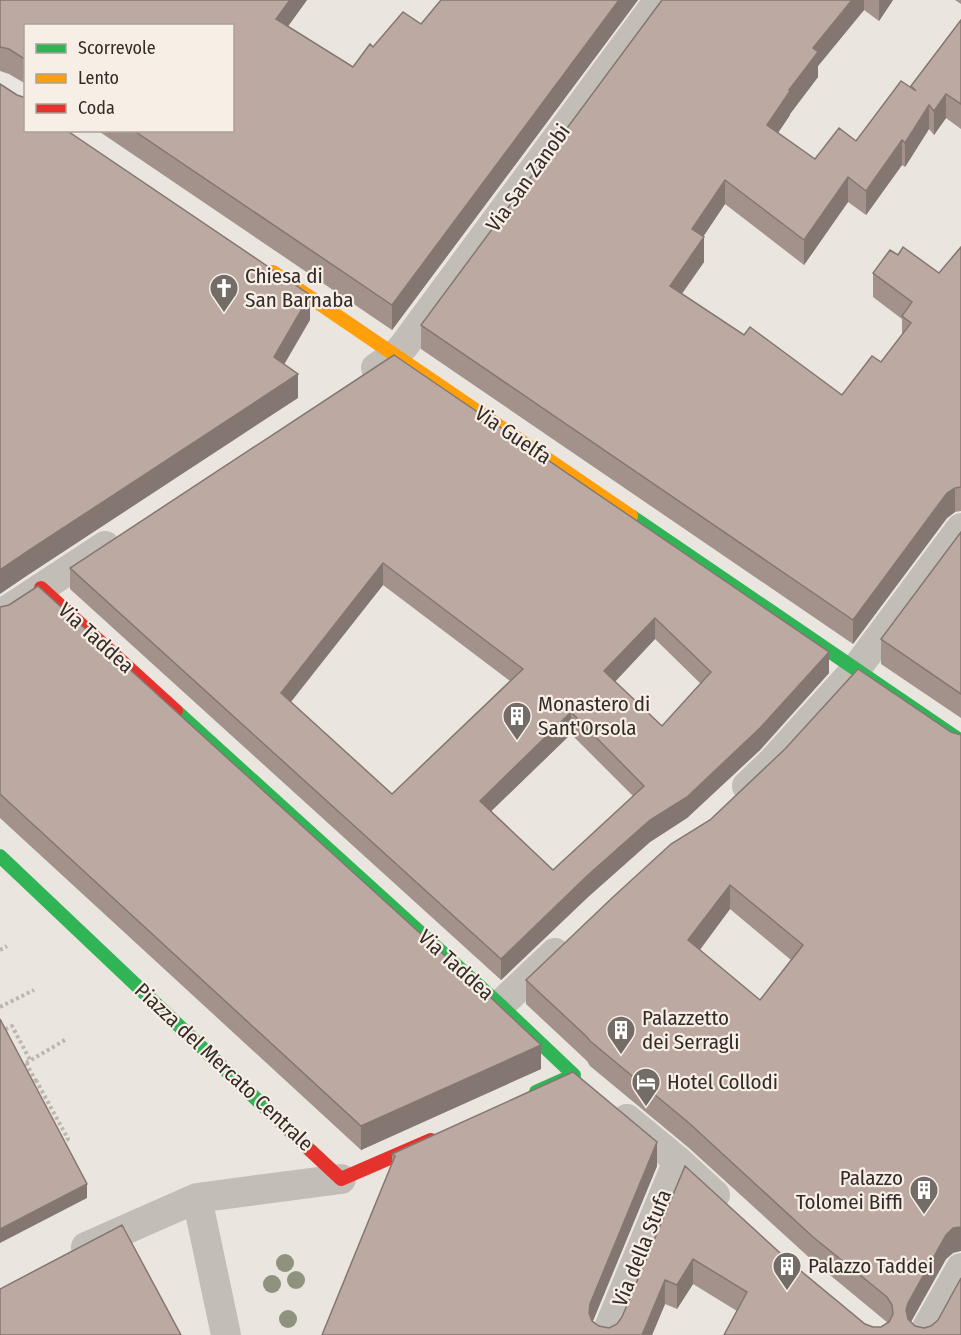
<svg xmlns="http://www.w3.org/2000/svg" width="961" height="1335" font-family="'Fira Sans Condensed',sans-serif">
	<rect width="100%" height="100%" fill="#eae5df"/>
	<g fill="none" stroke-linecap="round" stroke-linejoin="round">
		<path stroke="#bcb6b1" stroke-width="4" stroke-dasharray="3 3" stroke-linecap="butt" d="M0,950L7,946
			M0,1007L34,990
			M0,1032L12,1026L30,1060
			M26,1063L36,1081
			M21,1066L65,1040
			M36,1080L68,1139L61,1143"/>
		<path stroke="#c3bdb8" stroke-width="30" d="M376,368L395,355L403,347L659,0
			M0,615L105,546
			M747,786L772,762L856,669L961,528
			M500,1005L555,953
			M627,1119L678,1161L715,1195
			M197,1198L226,1335
			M86,1247L197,1198L341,1179
			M606,1335L678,1161
			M923,1335L961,1268"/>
		<path stroke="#30b455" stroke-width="14" d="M631,516L961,741
			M176,711L500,1005L574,1075L536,1092
			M0,856L311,1151"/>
		<path stroke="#ff9f0a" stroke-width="14" d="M273,272L631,516"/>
		<path stroke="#e5322d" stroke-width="14" d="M41,588L176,711
			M311,1151L341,1179L431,1140"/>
	</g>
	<g fill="#8e927e">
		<circle cx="285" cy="1263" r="9"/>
		<circle cx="296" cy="1280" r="9"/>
		<circle cx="272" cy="1284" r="9"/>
		<circle cx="288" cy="1319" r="9"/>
	</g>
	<path fill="#a2928b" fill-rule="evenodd" d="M0,0H307L288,26L353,67L373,47L421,24L441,0H638L392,330L97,130H232L26,26V84L9,74L0,71Z
		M662,0H893L879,21L864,10L818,66V77L790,114V115L778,133L815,159L856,141L911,88V86L961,20V129L946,118L934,135L929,129L905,167L902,165L866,215L848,202L804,265L725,204L703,237L704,262L682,294L744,335L842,395L881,362L902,335V319L873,297V273L898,255L939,273L961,247V511L955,512L947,518L853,644L421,349V325Z
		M955,0H961V4Z
		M394,355L829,673L760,750L687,818L650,842L588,897L501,980L70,589V568ZM383,585L510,681L392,794L291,702ZM655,639L701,684L662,726L615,682ZM571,734L633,796L553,870L491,811Z
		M961,532V718L881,664V639Z
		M0,607L541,1069L361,1150L0,818Z
		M951,732L953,1253L946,1259L911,1322L915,1326L961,1335H724L737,1311L693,1284L677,1309L665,1304L652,1335H322L392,1164V1154L657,1166L593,1321L599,1326L609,1328L617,1324L622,1317L685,1166L790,1262L865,1324L873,1327H881L888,1323L813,1261L689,1148L590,1066L587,1061L526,1004V980ZM730,909L791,960L760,1000L700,950Z"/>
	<path fill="#847771" d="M290,0H307L276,43V19Z
		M619,0H638L392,330V305Z
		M852,0H864V10L818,66V77L790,114V115L767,149V125L813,48Z
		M879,0H893L879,21Z
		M946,94V118L934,135V111Z
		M929,105V129L905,167V143Z
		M902,140V165L866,215V191Z
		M848,177V202L804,265V240Z
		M725,180V204L692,253V229Z
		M704,237V262L670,310V286Z
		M310,295V320L274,382V357Z
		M298,374V398L28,575L0,594V570L28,551Z
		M955,488V512L947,518L853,644V620L947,493Z
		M383,563V585L281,714V693Z
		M655,618V639L604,693V671Z
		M829,652V673L760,750L687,818L650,842L588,897L501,980V959L588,875Z
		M571,712V734L480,822V801Z
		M730,885V909L688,965V940Z
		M541,1045V1069L361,1150V1126Z
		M657,1142V1166L590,1328L589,1313L590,1304Z
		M87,1184V1198L0,1243V1229Z
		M961,1227V1251L953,1253L946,1259L908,1327L906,1310L908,1303L946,1235L953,1228Z
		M693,1259V1284L677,1309V1285Z
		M665,1280V1304L652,1335H642Z"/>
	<path fill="#bcaaa2" stroke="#847771" stroke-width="1.5" fill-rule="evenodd" d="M0,0H290L276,19L353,67L370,44L373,47L403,12L421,24L441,0H619L392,305L133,130H232V26H26V60L9,49L0,47Z
		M662,0H852L813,48L818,52L789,90L790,91L767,125L815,159L839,128L856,141L901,81L916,91L911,86L961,20V104L946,94L934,111L929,105L905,143L902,140L866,191L848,177L804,240L725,180L692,229L704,237L670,286L744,335L750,327L842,395L872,356L881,362L911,323L902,316L912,302L873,273L890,250L898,255L903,247L939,273L961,247V487L955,488L947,493L853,620L421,325Z
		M0,84L17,95L26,98V130H66L310,295L274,357L298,374L28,551L0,570Z
		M394,355L829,652L760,728L687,797L650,820L588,875L501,959L70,568ZM383,563L523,669L392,794L281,693ZM655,618L711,672L662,726L604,671ZM571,712L644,786L553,870L480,801Z
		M961,532V694L881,639Z
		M38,586L487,994L541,1045L361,1126L0,794V607L9,605Z
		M858,669L951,732L961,735V1227L953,1228L946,1235L908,1303L906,1310L908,1319L915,1326L924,1328L931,1326L938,1320L961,1278V1335H724L747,1292L693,1259L677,1285L665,1280L642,1335H322L395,1156L392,1154L573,1072L657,1142L590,1304L589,1313L592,1321L599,1326L609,1328L617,1324L622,1317L685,1166L790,1262L865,1324L873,1327H881L889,1322L893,1314L892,1305L887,1297L813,1237L689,1123L590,1041L587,1037L526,980L612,898L671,844L710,820L785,749ZM730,885L803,945L760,1000L688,940Z
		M0,1019L87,1184L0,1229Z
		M122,1225L181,1335H0V1289Z"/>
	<defs>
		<g id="church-pin" transform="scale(1.5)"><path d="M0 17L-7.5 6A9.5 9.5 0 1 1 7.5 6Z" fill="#736c67" stroke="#f7efe6"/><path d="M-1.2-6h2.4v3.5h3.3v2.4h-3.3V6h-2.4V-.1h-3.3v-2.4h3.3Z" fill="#fff"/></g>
		<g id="building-pin" transform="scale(1.5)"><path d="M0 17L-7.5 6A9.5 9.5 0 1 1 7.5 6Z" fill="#736c67" stroke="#f7efe6"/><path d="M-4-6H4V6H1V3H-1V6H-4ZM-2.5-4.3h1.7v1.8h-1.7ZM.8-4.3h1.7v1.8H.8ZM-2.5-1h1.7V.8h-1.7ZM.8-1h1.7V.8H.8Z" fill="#fff"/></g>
		<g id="hotel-pin" transform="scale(1.5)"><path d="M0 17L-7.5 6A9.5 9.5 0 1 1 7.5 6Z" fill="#736c67" stroke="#f7efe6"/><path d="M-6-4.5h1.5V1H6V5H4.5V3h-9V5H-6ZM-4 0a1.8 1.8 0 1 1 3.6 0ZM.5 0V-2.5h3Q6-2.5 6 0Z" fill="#fff"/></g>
	</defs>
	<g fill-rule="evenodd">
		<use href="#church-pin" x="224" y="288"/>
		<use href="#building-pin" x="517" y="716"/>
		<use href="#building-pin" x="621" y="1030"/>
		<use href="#hotel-pin" x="646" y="1082"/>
		<use href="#building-pin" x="924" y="1190"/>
		<use href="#building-pin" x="787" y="1266"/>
	</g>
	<g text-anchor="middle" stroke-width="4.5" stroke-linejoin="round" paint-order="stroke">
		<g font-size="21" fill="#332b27" stroke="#f7efe6">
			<text transform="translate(528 178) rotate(-54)" y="7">Via San Zanobi</text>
			<text transform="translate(513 435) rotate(34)" y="7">Via Guelfa</text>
			<text transform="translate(96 638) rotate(42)" y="7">Via Taddea</text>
			<text transform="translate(456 965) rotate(42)" y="7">Via Taddea</text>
			<text transform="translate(224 1067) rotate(43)" y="7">Piazza del Mercato Centrale</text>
			<text transform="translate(642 1248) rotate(-68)" y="7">Via della Stufa</text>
		</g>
		<g font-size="21" fill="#332b27" stroke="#f7efe6" text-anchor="start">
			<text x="245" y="283">Chiesa di<tspan x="245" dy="24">San Barnaba</tspan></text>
			<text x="538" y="711">Monastero di<tspan x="538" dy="24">Sant'Orsola</tspan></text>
			<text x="642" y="1025">Palazzetto<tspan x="642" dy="24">dei Serragli</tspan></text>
			<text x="667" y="1089">Hotel Collodi</text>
			<text x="903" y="1185" text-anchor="end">Palazzo<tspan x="903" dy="24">Tolomei Biffi</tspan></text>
			<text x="808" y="1273">Palazzo Taddei</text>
		</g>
	</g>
	<rect x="24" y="24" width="210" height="108" fill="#f7efe6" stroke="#a9a19a" stroke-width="1.5"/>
	<rect x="36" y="44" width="30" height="9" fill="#30b455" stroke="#a9a19a" stroke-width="1.5"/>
	<text x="78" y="54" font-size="18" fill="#332b27">Scorrevole</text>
	<rect x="36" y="74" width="30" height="9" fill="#ff9f0a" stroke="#a9a19a" stroke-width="1.5"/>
	<text x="78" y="84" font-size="18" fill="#332b27">Lento</text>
	<rect x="36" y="104" width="30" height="9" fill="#e5322d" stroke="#a9a19a" stroke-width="1.5"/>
	<text x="78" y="114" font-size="18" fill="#332b27">Coda</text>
</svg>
